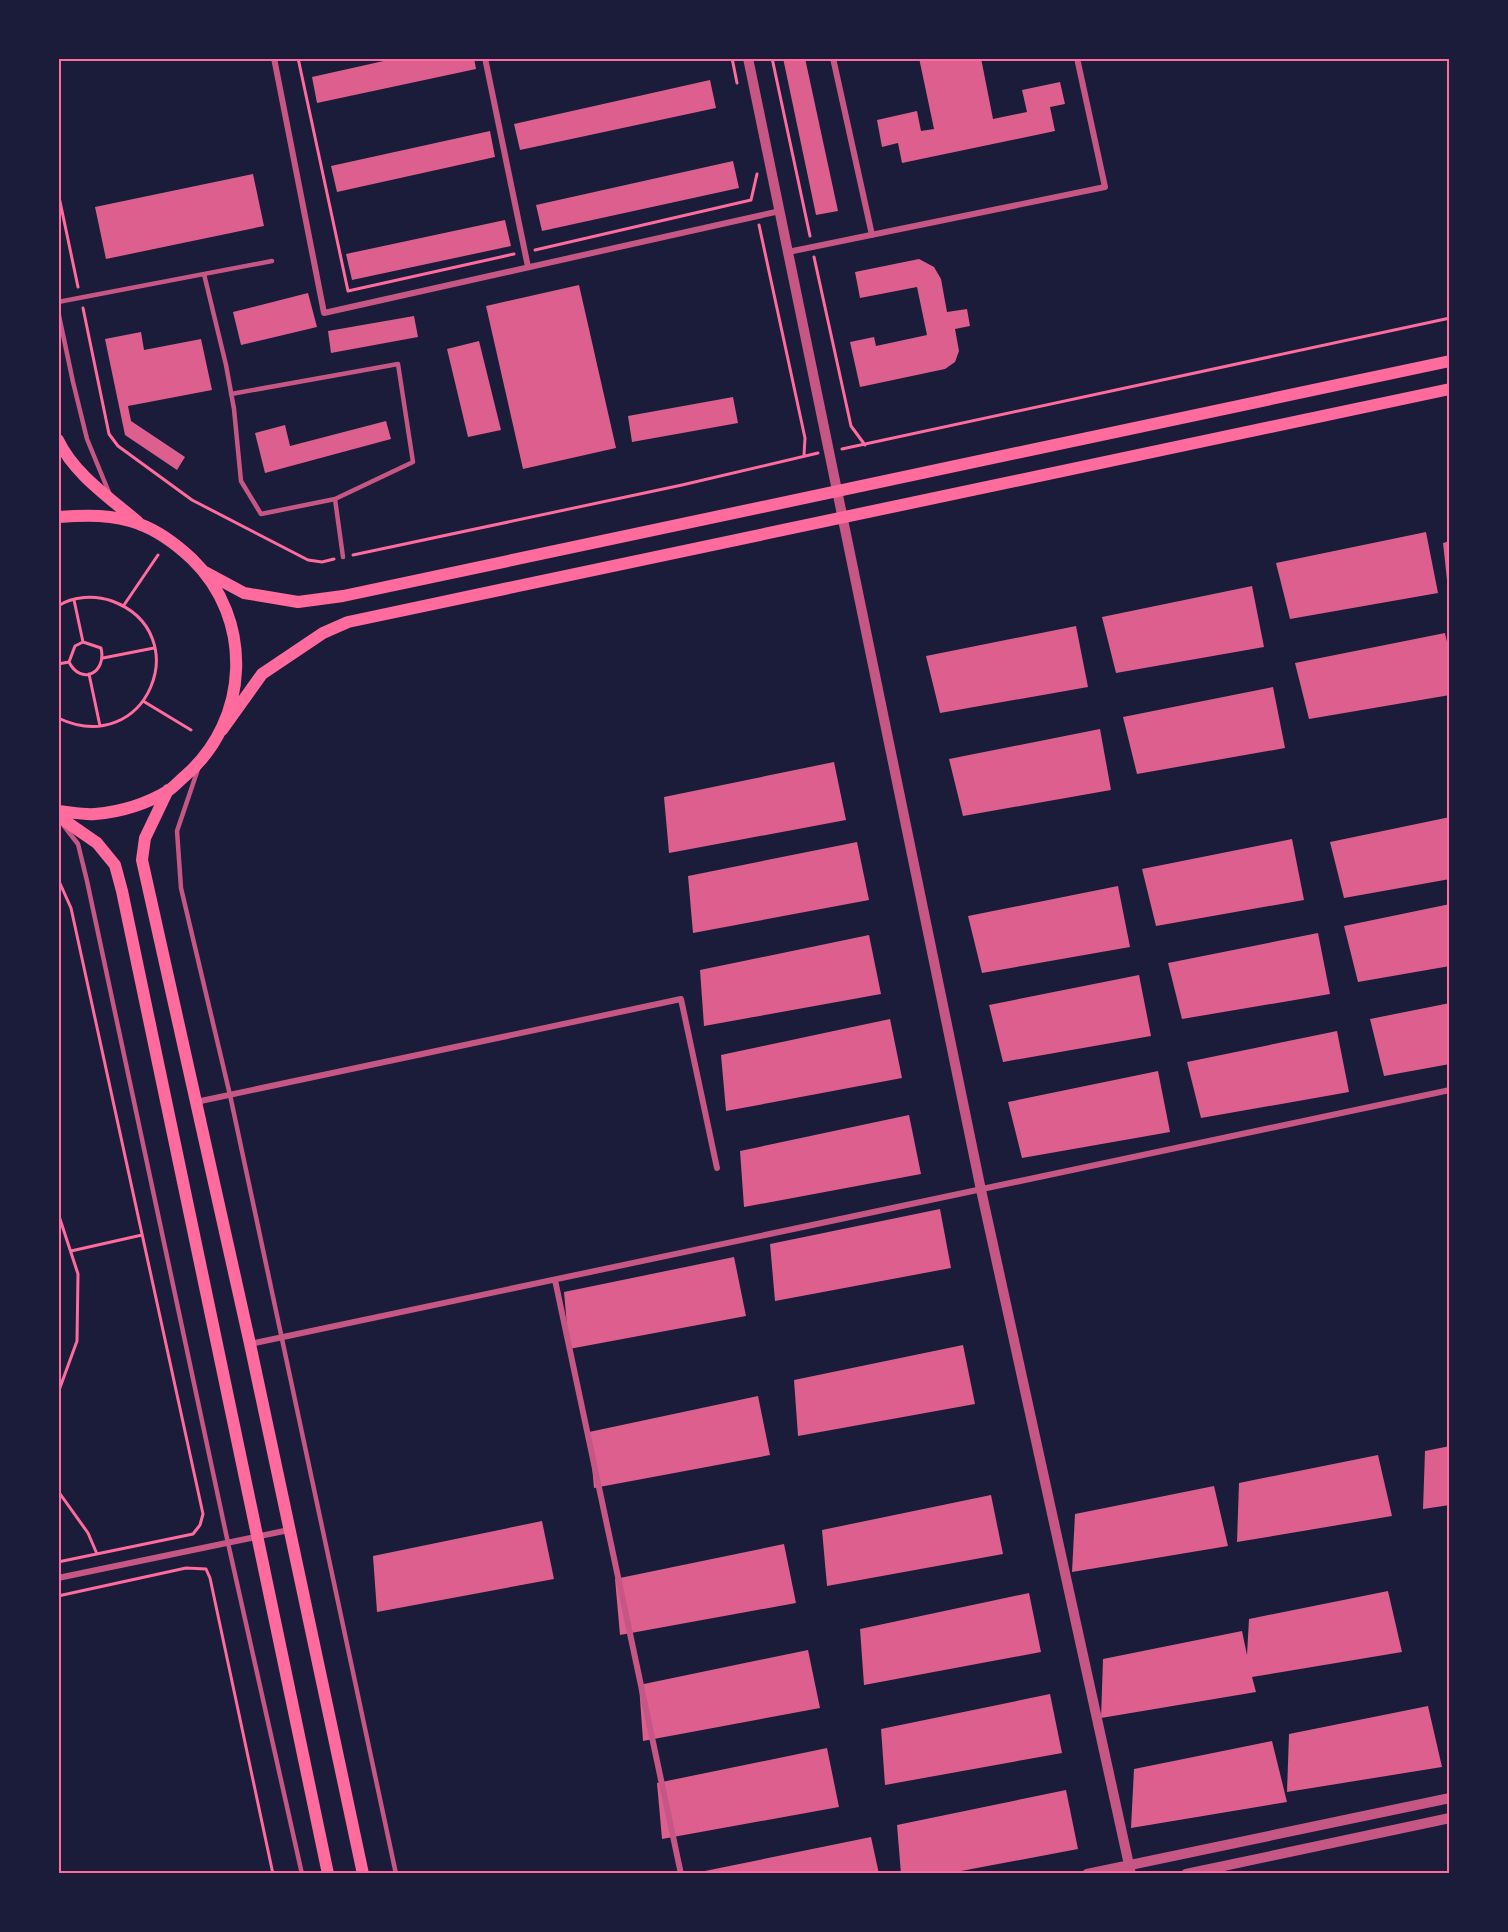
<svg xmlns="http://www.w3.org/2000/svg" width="1508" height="1932" font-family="Rubik,sans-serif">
	<rect width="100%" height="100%" fill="#1b1b3a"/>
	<path fill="#dd5f8e" d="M397,58H474L476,69L317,103L312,77Z
		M783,58H805L838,211L816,215Z
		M919,58H981L993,119L1027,112L1022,90L1060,82L1065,104L1050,107L1055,131L902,163L898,143L882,147L877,120L917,111L921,131L934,129Z
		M710,80L716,108L520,150L514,124Z
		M490,131L495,157L337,192L331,166Z
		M733,161L739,188L542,231L536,205Z
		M253,174L264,226L106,259L95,207Z
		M505,220L511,246L352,280L346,254Z
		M919,259L934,267L941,279L947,312L967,309L970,326L955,329L959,351L955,362L945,369L860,387L850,342L874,337L876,346L927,335L917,287L860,298L855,272Z
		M579,285L616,448L523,469L486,306Z
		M308,293L317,327L241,345L233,312Z
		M414,316L418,337L331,353L328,331Z
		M141,332L144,350L201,339L212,390L128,406L131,421L185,457L177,470L125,435L105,339Z
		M479,341L501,430L468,437L447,349Z
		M733,397L738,423L632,442L628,416Z
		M386,421L391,439L265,473L255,433L285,425L290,446Z
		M1426,532L1438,593L1290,619L1276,563Z
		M1450,541V580H1447L1443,543Z
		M1252,586L1264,647L1116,673L1102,617Z
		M1076,626L1088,687L940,713L926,656Z
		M1445,633L1450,655V695L1309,719L1295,663Z
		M1273,687L1285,748L1137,774L1123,717Z
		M1100,729L1111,790L963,816L949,759Z
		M834,762L846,820L669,853L664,797Z
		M1450,817V879L1344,898L1330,842Z
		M1292,839L1304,900L1156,926L1142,869Z
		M857,842L869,900L693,933L688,876Z
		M1118,886L1130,947L982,973L968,916Z
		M1450,904V966L1358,982L1344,926Z
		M1318,933L1330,994L1182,1019L1168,963Z
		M869,935L881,994L704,1026L700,970Z
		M1139,975L1151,1036L1003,1062L989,1005Z
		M1450,1003V1064L1384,1076L1370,1019Z
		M890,1019L902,1078L726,1111L721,1055Z
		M1337,1031L1349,1092L1201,1118L1187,1062Z
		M1158,1071L1170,1132L1022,1158L1008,1102Z
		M909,1115L921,1174L744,1207L740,1151Z
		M940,1209L951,1268L775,1301L770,1244Z
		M734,1257L746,1316L569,1349L564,1292Z
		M963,1345L975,1404L798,1436L794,1380Z
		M758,1396L770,1455L594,1488L589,1432Z
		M1450,1446V1505L1423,1509L1425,1451Z
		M1378,1455L1392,1516L1237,1542L1239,1483Z
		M1214,1486L1228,1546L1072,1572L1075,1514Z
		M991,1495L1003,1554L827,1586L822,1530Z
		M542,1521L554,1579L377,1612L373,1556Z
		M784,1544L796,1603L620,1635L615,1579Z
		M1388,1591L1402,1652L1252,1677L1256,1692L1101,1718L1103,1659L1242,1631L1247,1655L1249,1619Z
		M1029,1593L1041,1652L864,1685L860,1629Z
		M808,1650L820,1708L643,1741L639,1685Z
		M1050,1694L1062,1753L885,1785L881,1729Z
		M1428,1706L1442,1767L1287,1792L1289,1734Z
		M1272,1741L1287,1802L1131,1828L1134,1769Z
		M827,1748L839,1807L662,1839L657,1783Z
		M1066,1790L1078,1849L945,1874H901L897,1825Z
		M871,1837L879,1874H700V1872Z"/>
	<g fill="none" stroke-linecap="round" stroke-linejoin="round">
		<path stroke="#ff6b9d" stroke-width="3" d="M298,58L348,291L514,254
			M732,58L737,83
			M772,58L810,236
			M58,192L78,287
			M759,225L805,438L804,455
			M535,250L751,200L757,174
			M814,257L851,426L865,445
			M83,308L109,434L118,446L192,500L308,560L322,562L334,559
			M842,449L1450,318
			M353,555L682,485L818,453
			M74,600L83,642L75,646L69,662C81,686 107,673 101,648L83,642
			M124,605L158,555
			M58,606C73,596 95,595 112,601C198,633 147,760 58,718
			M103,658L154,648
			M58,664L69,662
			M89,674L100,726
			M143,701L191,730
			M58,879L71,908L203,1514L200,1525L193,1534L58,1562
			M58,1213L78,1274L77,1341L58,1393
			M71,1251L142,1235
			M58,1491L88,1533L97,1554
			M58,1596L186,1568L206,1569L210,1578L273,1874"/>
		<path stroke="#c65784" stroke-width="4.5" d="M204,274L226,365L234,409L241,481L261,514L335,499L343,557
			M58,302L272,261
			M58,311L73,382L87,439L110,495
			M231,394L398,364L413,462L335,499
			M198,769L177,831L181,888L230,1095L396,1874
			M64,826L78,844L87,881L228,1543L302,1874"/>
		<path stroke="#c65784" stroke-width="6" d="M274,58L324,313L780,211
			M485,58L528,267
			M833,58L872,235
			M788,252L1105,187L1077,58
			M196,1102L681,999L717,1168
			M555,1280L681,1874
			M250,1344L1450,1090
			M58,1578L289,1530"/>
		<path stroke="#c65784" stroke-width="10" d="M748,58L981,1190L1131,1874
			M1087,1874L1450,1798
			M1186,1874L1450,1818"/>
		<path stroke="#ff6b9d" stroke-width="12" d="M58,440C74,474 110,498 138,522
			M58,517C86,515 113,514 139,524C159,531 177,545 192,559C254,619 250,720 185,776C179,781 174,787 168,791C146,804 120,812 95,814C83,815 70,812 58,811
			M205,572L244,593L298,602L343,596L1450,361
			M222,730L262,674L323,633L348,622L1450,389
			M168,790L145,838L142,860L250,1344L363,1874
			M58,816L97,843L115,865L122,891L328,1874"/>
	</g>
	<rect width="1508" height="1932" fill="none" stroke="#1b1b3a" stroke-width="120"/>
	<rect x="60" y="60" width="1388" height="1812" fill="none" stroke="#ff6b9d" stroke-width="2"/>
</svg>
